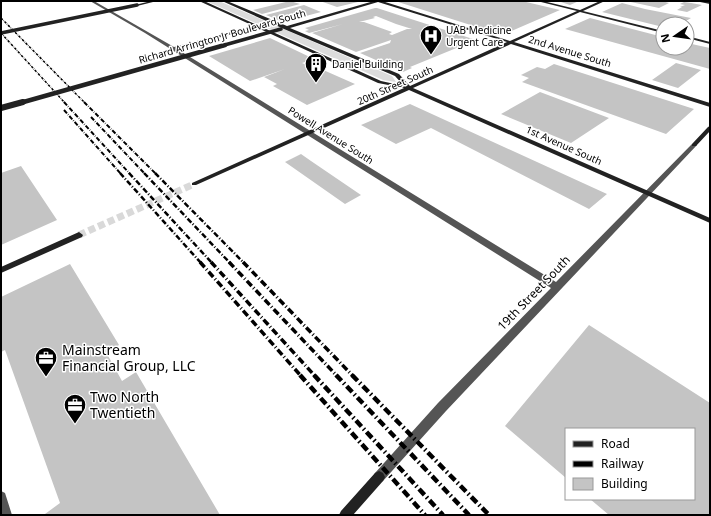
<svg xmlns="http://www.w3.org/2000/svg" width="711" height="516" font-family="'Noto Sans',sans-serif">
	<rect width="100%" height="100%" fill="#fff"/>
	<path fill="#dcdcdc" d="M206,1H219L392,76L396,82L383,80Z"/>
	<path fill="#c4c4c4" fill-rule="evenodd" d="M290,1L300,4L262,14L253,10Z
		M320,1H358V2L337,7Z
		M395,1H522L560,10L502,35Z
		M558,1H579L570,5Z
		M626,1H662L669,3L659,8Z
		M684,2L691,3L702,5L687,12L677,10L682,7H680L685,5L680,4Z
		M622,3L645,9L691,18L681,24H663V27L602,12Z
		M304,5L321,12L283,22L266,15Z
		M375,8H377L476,40L410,67L412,68L403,72L360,53L390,43L391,40L356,52L312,33L343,24L309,33L305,31L309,30L305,28ZM376,16L396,24L412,29H407L392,35L389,34L392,32L364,22H359L375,18L373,17Z
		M590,18L663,37V48H687V43L710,48V69L565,29Z
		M270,38L314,59L302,63L318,70L321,69L355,84L307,105L273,86L277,84L264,77L285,69L250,81L209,56Z
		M676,63L701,70L678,88L652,80Z
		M554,64L694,109L666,134L522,82L529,78L521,75L537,67L545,69Z
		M540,92L609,118L571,143L501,114Z
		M410,104L607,194L589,209L431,128L396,144L361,125Z
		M301,154L311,161L361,195L345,204L285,162Z
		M21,166L57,220L1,245V173Z
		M70,264L119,345L106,352L122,381L136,372L220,515H46L45,514L60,503L5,350L1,352V297Z
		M589,325L710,403V515H609L590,499H694V429H566V478L505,426Z"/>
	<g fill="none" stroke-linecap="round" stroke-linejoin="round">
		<path stroke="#d9d9d9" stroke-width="7" stroke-dasharray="7 3.5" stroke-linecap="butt" d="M79,235L194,184"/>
		<path fill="#555" fill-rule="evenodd" d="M90,1H94L174,47L258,25V27L177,49L556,282L692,144H696L697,145L446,411L383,481L379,483L375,481L373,477L375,473L438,403L551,288L145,33Z
			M1,491L5,493L12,515H1Z"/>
		<path fill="#222" fill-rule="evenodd" d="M151,1H157L137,6L135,5Z
			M199,1H204L381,81L404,86L395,76L284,29L222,1H227L287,26L374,1H382L510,41L577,11L537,1H543L580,10L600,1H605L583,11L663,31V33L580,12L514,42L710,103V107L511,44L413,88L710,218V223L409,90L196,185H192V183L404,88L378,83ZM378,2L507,42L410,86L399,74L290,28Z
			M699,1L710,2V4L700,2Z
			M687,36L710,42V44L687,38Z
			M710,126V131L696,146H692V144L708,127Z
			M79,232L83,235L82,237L1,273V267Z
			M379,471L383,473L385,477L383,481L353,515H339L341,511L375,473Z"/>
		<path stroke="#000" stroke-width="1.5" stroke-dasharray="2.5 1 0.5 1" stroke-linecap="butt" d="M1,18L85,103
			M1,33L65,103"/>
		<path stroke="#000" stroke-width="2" stroke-dasharray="4.5 1.5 0.5 1.5" stroke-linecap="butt" d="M64,102L130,174
			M84,102L156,174
			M64,110L121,174
			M91,117L145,174"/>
		<path stroke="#000" stroke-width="2.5" stroke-dasharray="5.5 2 1 2" stroke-linecap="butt" d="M120,173L201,263
			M129,173L212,263
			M144,173L230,263
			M155,173L244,263"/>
		<path stroke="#000" stroke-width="3.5" stroke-dasharray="7 2.5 1 2.5" stroke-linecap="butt" d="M200,262L301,376
			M211,262L315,376
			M229,262L337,376
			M243,262L353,376"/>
		<path stroke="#000" stroke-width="4.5" stroke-dasharray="8 3 1.5 3" stroke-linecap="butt" d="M300,375L425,515
			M314,375L443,515
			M336,375L469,515
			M352,375L489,515"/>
		<path stroke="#222" stroke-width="3.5" d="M1,33L137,5
			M221,46L281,29"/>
		<path stroke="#222" stroke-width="4.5" d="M20,103L225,45"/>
		<path stroke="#222" stroke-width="6" d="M1,108L23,102"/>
	</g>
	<defs>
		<g id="hospital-pin" transform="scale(1.15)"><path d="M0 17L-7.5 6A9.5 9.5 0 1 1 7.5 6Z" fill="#000" stroke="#fff"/><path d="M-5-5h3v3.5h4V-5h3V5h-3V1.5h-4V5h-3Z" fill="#fff"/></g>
		<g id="building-pin" transform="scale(1.15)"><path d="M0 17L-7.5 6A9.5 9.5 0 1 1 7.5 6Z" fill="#000" stroke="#fff"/><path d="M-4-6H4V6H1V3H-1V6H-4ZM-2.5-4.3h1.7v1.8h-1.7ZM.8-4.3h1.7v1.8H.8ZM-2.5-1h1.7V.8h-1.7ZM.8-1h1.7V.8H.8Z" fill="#fff"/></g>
		<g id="office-pin" transform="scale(1.15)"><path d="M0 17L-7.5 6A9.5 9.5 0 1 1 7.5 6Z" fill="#000" stroke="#fff"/><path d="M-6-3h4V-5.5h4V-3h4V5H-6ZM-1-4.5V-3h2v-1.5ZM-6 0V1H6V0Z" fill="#fff"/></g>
	</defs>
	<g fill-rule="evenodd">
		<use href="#hospital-pin" x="431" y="36"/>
		<use href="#building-pin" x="316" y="64"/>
		<use href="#office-pin" x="46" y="358"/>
		<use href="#office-pin" x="75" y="405"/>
	</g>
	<g text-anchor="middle" stroke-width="3" stroke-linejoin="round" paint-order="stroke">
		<g font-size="10" fill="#000" stroke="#fff" text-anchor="start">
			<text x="446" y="34">UAB Medicine<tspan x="446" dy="12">Urgent Care</tspan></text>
			<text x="332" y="68">Daniel Building</text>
		</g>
		<g font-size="10" fill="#000" stroke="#fff">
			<text transform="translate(222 36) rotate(-16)" y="4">Richard Arrington Jr Boulevard South</text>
			<text transform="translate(570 51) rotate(17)" y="4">2nd Avenue South</text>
			<text transform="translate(395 85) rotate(-24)" y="4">20th Street South</text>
			<text transform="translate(331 135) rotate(32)" y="4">Powell Avenue South</text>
			<text transform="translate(564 145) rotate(24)" y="4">1st Avenue South</text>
		</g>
		<g font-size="12" fill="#000" stroke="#fff">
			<text transform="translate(534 293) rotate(-46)" y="4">19th Street South</text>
		</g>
		<g font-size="14" fill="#000" stroke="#fff" text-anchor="start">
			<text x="62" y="355">Mainstream<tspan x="62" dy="16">Financial Group, LLC</tspan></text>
			<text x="90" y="402">Two North<tspan x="90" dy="16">Twentieth</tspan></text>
		</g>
	</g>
	<rect width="711" height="516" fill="none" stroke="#000000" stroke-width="4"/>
	<rect x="565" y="428" width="130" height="72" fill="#ffffff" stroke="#999999"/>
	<rect x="573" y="441" width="20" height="6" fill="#222222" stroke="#999999"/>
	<text x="601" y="448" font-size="12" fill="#000000">Road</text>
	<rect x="573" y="461" width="20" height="6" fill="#000000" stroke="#999999"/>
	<text x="601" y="468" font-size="12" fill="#000000">Railway</text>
	<rect x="573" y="478" width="20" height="12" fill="#c4c4c4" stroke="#999999"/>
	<text x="601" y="488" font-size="12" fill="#000000">Building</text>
	<g transform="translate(675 36) rotate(257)"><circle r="19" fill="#ffffff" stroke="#999999"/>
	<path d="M0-3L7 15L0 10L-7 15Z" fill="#000000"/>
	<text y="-6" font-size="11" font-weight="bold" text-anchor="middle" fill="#000000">N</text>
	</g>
</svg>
